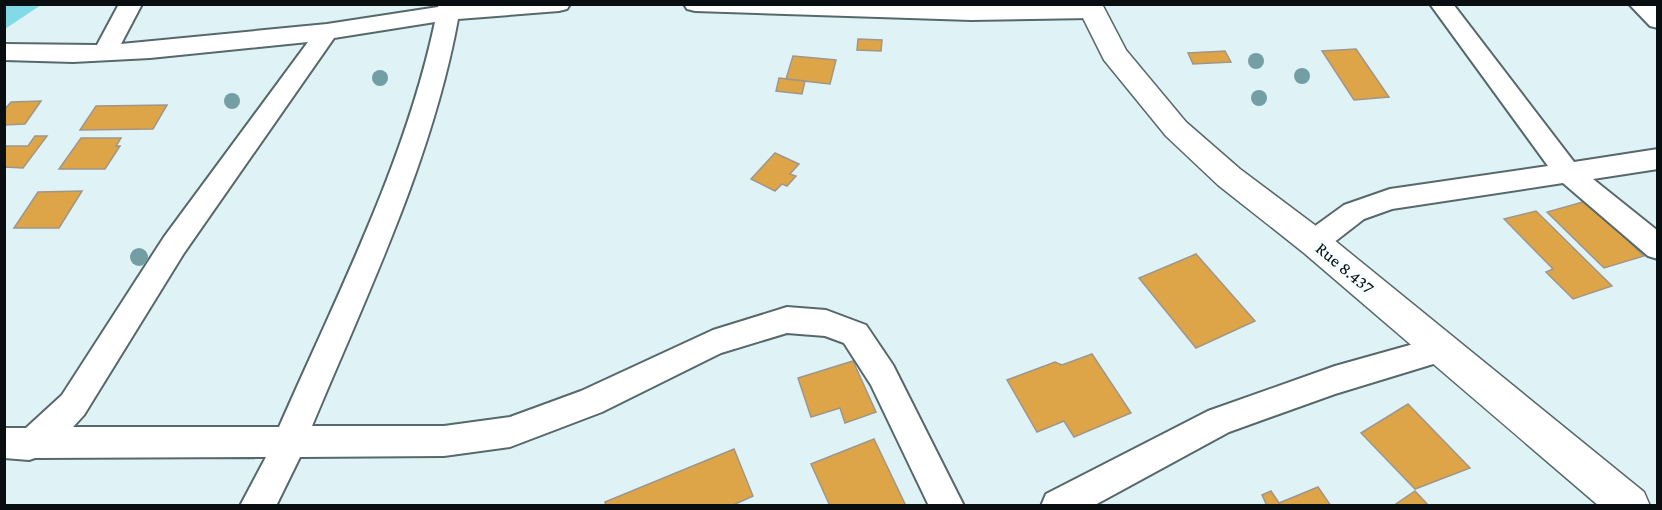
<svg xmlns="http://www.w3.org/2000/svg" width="1662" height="510" font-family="'Crimson Pro',serif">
	<rect width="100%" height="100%" fill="#dff3f6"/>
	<path fill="#83dae7" d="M5,4H41V5L5,29Z"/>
	<path fill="#dea548" stroke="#9f9689" stroke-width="1.5" d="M858,39L882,40L881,51L857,50Z
		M1356,49L1389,97L1354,100L1322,51Z
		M1225,51L1231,62L1193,64L1188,53Z
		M793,56L836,60L830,84L786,79Z
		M779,78L805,81L802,94L776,91Z
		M41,101L25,124L4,125V110L11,102Z
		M167,105L153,129L80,130L96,106Z
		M35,136H47L23,168L4,167V146H28Z
		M81,138H121L116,146H120L105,169H59Z
		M775,153L799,164L790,174L796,176L787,186L782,184L775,191L751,179Z
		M82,191L59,228H14L38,192Z
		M1586,201L1644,256L1604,268L1547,212Z
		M1536,211L1612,286L1573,299L1546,272L1553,269L1504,219Z
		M1196,254L1255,321L1196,348L1139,278Z
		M1092,354L1131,413L1074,437L1064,421L1037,432L1007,380L1055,362L1062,365Z
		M853,361L876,412L845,423L840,408L811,417L798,378Z
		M1408,404L1470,468L1415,489L1361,433Z
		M874,439L906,506H830L811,464Z
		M734,449L753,496L731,506H606L605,502Z
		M1318,487L1331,506H1267L1262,495L1271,491L1279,503Z
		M1415,491L1429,506H1393Z"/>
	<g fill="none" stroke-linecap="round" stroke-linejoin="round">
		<g stroke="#57686a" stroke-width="4">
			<path id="minor" d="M119,4H142L121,44L327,24L438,7L439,4H570L567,9L559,11L458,19C432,161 367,294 312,426H444L510,417L581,391L713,330L787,307L826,310L866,325L893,365L964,506H929L871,385L844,343L825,336L787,333L721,353L602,412L510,447L444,456L300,457L276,506H240L266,457L35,458L29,460L4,458V428H26L62,395L164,237L308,42L150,58L73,62L4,60V44L97,45ZM435,22C405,163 337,295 279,427H73L84,415L184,253L334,38Z
				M684,4H1094L1099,6L1102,11L1099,16L1091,18L971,20L695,11L687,9Z
				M1430,4H1453L1574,162L1658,149V169L1593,179L1658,231V259L1648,256L1563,183L1392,209L1364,219L1324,250L1314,253L1304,250L1300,242L1304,234L1344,205L1390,189L1548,166Z
				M1629,4H1654L1658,8V28L1650,26Z
				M1442,336L1453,340L1457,349L1453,358L1335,394L1229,432L1093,506H1041L1046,494L1208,411L1335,366Z"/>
		</g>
		<g stroke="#57686a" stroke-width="3">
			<path id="major" d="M1076,4H1102L1126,50L1186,122L1240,169L1328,235L1644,492L1650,506H1599L1304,253L1218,185L1166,136L1104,60Z"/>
		</g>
		<use href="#minor" fill="#fff" fill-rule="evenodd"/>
		<use href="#major" fill="#fff" fill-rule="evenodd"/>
	</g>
	<g fill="#739ea4">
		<circle cx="1256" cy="61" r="8"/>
		<circle cx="1302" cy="76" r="8"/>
		<circle cx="380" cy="78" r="8"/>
		<circle cx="1259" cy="98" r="8"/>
		<circle cx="232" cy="101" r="8"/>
		<circle cx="139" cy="257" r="9"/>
	</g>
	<g text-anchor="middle" stroke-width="6" stroke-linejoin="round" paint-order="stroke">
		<g font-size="18" fill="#090f10" stroke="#f6feff">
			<text transform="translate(1345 268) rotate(40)" y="6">Rue 8.437</text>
		</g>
	</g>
	<rect width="1662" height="510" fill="none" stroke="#090f10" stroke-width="12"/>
</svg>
